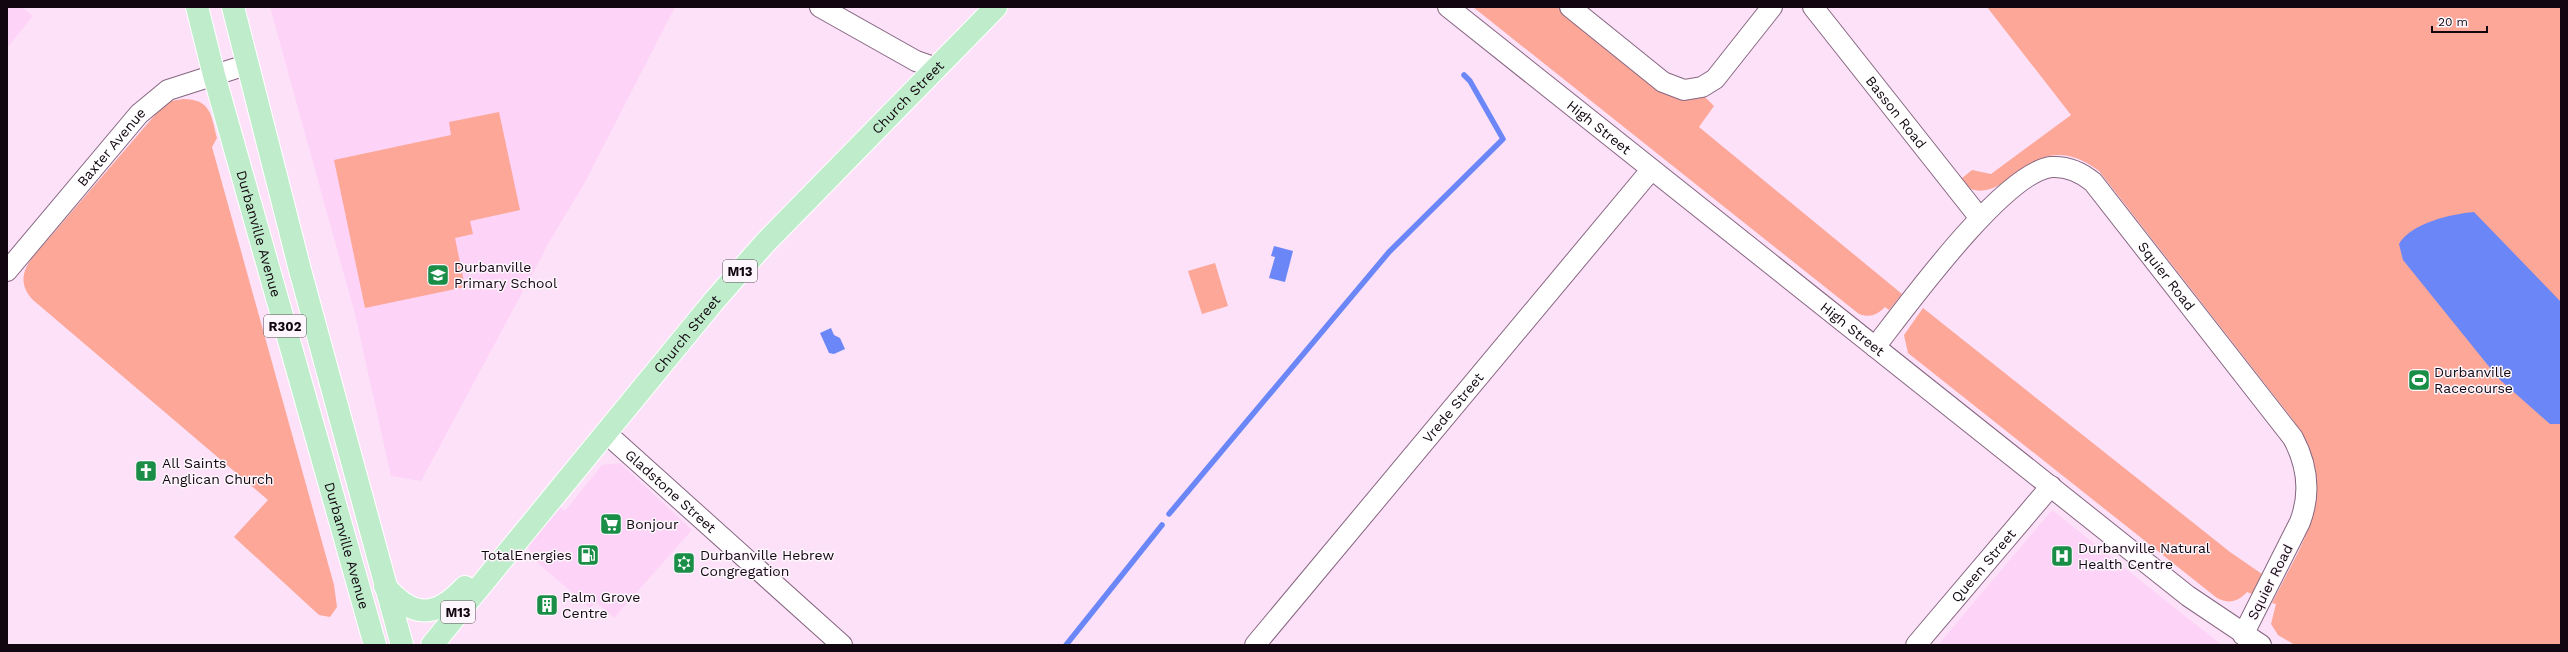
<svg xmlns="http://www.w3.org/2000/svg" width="2568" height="652" font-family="'Work Sans',sans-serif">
	<rect width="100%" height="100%" fill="#fde1f9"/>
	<path fill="#fdd3f7" d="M7,7H22L33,16L7,48Z
		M270,7H675L584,184L552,237L421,481L391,476L355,314Z
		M620,463L692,530L614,618L596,602L590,608L532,558L528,546L560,507L565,511L602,465Z
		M2052,510L2166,601L2222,645H1938Z"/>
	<path fill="#fca797" d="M1473,7H1557L1660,90L1704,96L1714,106L1699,127L1902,294L1889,310L1885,307C1877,315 1870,318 1859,314Z
		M1987,7H2561V645H2295L2278,635L2271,624L2276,604L2272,603C2305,536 2342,491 2293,420L2099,171C2033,122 2012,203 1971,189L1961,179L1972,170L1991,174L2071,115Z
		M183,99C211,99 211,115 217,138L212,147L334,585L337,607L330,617L319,615L234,537L268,500L33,300C20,286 21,273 32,258L161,108L171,101Z
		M499,112L520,210L470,221L473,234L455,238L465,287L365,308L334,160L451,135L449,122Z
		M1215,263L1228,306L1202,314L1188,271Z
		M1923,308L2230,552L2262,574L2252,594L2247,592C2238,602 2229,604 2217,598L1908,353L1904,335Z"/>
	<path fill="#6b87f7" d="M2474,212L2561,302V424H2550L2499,379L2403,260L2399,244C2411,223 2451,214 2474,212Z
		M1274,246L1293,251L1285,282L1269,278L1275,257L1271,256Z
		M831,328L834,335L840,338L845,349L834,354L829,353L820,333Z"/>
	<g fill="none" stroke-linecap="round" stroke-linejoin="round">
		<path stroke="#6b87f7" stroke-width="5.5" d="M1169,514L1389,252L1503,139L1470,81L1464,75
			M1066,645L1162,525"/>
		<g stroke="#866681" stroke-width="22">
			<g id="minor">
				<path d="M820,7L916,61L936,68"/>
				<path id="s1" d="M1448,7L2188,596L2261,645"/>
				<path d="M1570,7L1663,82L1684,90L1702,87L1715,79L1772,7"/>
				<path id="s2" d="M1813,7L1979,217"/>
				<path id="s3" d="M7,271L139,114L168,90L246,65"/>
				<path id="s4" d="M1875,347C1907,306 2003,173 2051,167C2067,166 2081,172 2093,182L2293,438C2308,466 2311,493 2300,522L2243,635"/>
				<path id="s5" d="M606,433L842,645"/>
				<path id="s6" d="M1255,645L1651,170"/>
				<path id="s7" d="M1916,645L2051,486"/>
			</g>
		</g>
		<g stroke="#fff" stroke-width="24">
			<g id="major">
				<path id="s8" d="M197,7L214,75L375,645"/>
				<path d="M233,7L300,270L402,645"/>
				<path d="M385,586C413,619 436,618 465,587"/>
				<path id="s9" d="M432,645L714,301L765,243L996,7"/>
			</g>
		</g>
		<use href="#minor" stroke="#fff" stroke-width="20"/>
		<use href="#major" stroke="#bfecca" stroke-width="22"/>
	</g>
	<defs>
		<g id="school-square" transform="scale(1.15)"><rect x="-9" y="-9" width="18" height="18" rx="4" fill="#1a8d47" stroke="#fdf6fc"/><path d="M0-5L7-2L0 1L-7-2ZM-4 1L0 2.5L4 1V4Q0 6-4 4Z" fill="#fff"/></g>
		<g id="stadium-square" transform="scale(1.15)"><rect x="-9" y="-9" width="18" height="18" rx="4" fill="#1a8d47" stroke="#fdf6fc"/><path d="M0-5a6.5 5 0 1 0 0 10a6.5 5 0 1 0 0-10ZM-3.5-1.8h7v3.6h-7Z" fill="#fff"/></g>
		<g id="church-square" transform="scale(1.15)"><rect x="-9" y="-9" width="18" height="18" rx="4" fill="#1a8d47" stroke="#fdf6fc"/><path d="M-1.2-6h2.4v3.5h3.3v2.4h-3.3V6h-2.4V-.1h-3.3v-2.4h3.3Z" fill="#fff"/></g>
		<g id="supermarket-square" transform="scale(1.15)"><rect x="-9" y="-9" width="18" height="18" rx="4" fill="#1a8d47" stroke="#fdf6fc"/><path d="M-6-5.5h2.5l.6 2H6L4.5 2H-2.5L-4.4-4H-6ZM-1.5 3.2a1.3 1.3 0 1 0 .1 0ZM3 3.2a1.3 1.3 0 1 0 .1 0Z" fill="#fff"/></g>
		<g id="fuel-square" transform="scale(1.15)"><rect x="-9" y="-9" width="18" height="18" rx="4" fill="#1a8d47" stroke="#fdf6fc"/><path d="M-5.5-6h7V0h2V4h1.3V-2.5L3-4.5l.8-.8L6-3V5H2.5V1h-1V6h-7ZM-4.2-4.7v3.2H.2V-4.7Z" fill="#fff"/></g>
		<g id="hospital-square" transform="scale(1.15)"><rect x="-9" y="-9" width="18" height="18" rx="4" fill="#1a8d47" stroke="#fdf6fc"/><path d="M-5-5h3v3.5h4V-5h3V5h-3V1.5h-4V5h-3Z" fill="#fff"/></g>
		<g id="synagogue-square" transform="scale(1.15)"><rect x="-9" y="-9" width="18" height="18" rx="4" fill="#1a8d47" stroke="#fdf6fc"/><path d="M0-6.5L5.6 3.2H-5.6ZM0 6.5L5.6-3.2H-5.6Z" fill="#fff"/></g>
		<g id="building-square" transform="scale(1.15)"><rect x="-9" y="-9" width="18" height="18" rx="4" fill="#1a8d47" stroke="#fdf6fc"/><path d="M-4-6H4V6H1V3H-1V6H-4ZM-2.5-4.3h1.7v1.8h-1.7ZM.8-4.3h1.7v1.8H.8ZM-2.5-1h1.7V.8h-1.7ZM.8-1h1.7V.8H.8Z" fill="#fff"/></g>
	</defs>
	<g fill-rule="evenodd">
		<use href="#school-square" x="438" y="275"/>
		<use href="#stadium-square" x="2419" y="380"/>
		<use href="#church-square" x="146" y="471"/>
		<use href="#supermarket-square" x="611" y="524"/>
		<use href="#fuel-square" x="588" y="555"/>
		<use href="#hospital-square" x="2062" y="556"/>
		<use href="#synagogue-square" x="684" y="563"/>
		<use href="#building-square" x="547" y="605"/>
	</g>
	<g text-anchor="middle" stroke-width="3" stroke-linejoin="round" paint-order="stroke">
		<g fill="#fdf6fc" stroke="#584f58" stroke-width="1">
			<rect x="723" y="260" width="34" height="22" rx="3"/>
			<rect x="264" y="315" width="42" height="22" rx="3"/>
			<rect x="441" y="601" width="34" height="22" rx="3"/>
		</g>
		<g font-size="13" font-weight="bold" fill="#120711">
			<text x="740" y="276">M13</text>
			<text x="285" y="331">R302</text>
			<text x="458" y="617">M13</text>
		</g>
		<g font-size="14" fill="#120711" stroke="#fdf6fc">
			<text dy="5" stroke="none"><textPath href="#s9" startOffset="726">Church Street</textPath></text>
			<text dy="5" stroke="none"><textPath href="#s2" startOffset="134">Basson Road</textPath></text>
			<text dy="5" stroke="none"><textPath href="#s1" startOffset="193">High Street</textPath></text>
			<text dy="5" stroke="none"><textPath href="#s3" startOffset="162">Baxter Avenue</textPath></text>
			<text dy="5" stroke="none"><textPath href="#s8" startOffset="235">Durbanville Avenue</textPath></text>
			<text dy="5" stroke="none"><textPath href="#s4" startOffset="420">Squier Road</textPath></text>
			<text dy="5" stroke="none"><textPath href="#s1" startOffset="517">High Street</textPath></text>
			<text dy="5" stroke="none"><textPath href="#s9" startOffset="402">Church Street</textPath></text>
			<text dy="5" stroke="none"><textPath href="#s6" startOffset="309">Vrede Street</textPath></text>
			<text dy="5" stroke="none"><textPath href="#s5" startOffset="87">Gladstone Street</textPath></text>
			<text dy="5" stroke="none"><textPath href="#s8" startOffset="559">Durbanville Avenue</textPath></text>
			<text dy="5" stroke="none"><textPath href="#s7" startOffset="104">Queen Street</textPath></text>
			<text transform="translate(2270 582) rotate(-63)" y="5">Squier Road</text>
		</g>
		<g font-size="14" fill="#120711" stroke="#fdf6fc" text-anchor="start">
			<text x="454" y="272">Durbanville<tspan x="454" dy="16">Primary School</tspan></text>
			<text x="2434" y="377">Durbanville<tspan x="2434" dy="16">Racecourse</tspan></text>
			<text x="162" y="468">All Saints<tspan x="162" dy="16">Anglican Church</tspan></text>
			<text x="626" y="529">Bonjour</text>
			<text x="2078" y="553">Durbanville Natural<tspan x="2078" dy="16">Health Centre</tspan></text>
			<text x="572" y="560" text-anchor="end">TotalEnergies</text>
			<text x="700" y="560">Durbanville Hebrew<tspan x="700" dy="16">Congregation</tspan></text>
			<text x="562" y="602">Palm Grove<tspan x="562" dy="16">Centre</tspan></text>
		</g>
	</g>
	<rect width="2568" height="652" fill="none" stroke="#120711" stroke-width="16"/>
	<path d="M2432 26v6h55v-6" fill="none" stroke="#120711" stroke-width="2"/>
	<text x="2438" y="26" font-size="12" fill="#120711" stroke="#fdf6fc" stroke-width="3" paint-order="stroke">20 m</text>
</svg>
